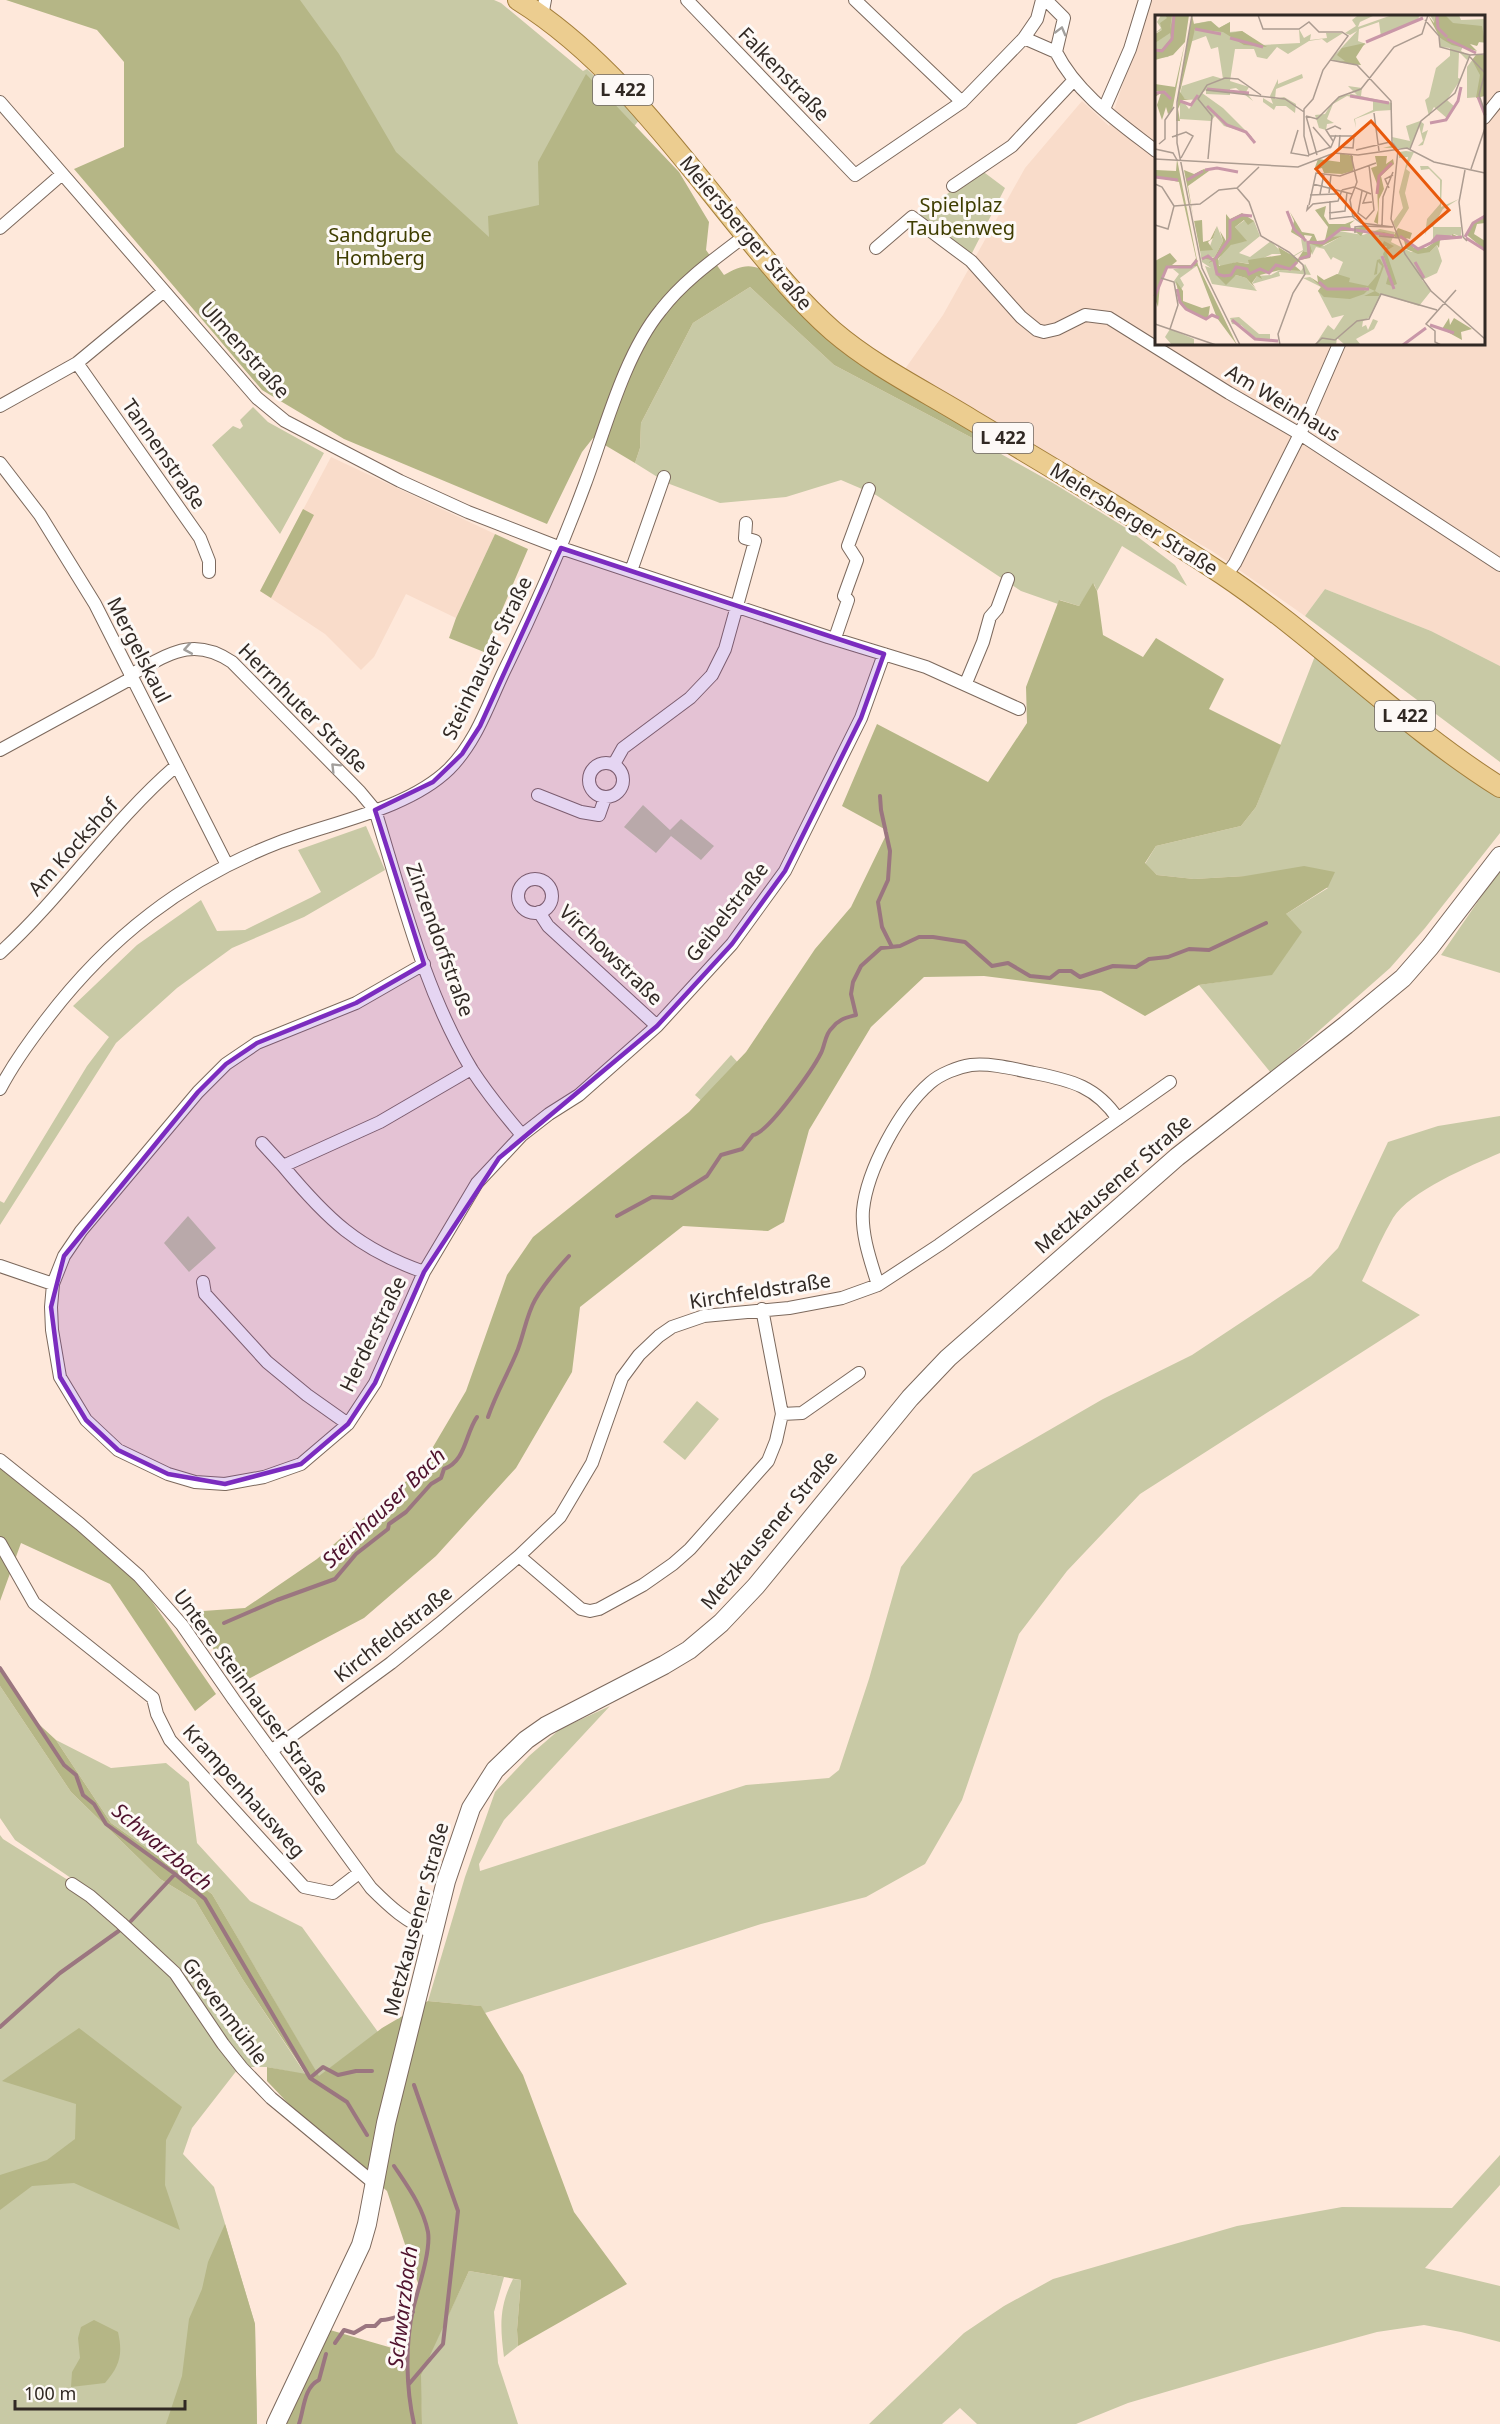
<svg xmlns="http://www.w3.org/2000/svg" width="1500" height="2424" font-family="'Noto Sans',sans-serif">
	<rect width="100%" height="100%" fill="#fee8da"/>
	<path fill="#f9dcca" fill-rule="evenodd" d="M1150,0H1500V666L1431,631L1325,589L1305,616L1212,551L1021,440L905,369L943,315L1025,168L1082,101L1109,126ZM1156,16H1484V344H1156Z
		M331,457L495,534L456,618L406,594L374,657L361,670L325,634L260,591Z"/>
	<path fill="#c8c9a5" d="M96,0H494L501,3L583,71L587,69L640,119L607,160L557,272L149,70Z
		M981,170L1005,188L970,257L916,216Z
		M750,287L834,365L976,440L1053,483L1126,528L1175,565L1187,586L1122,546L1097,591L1094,584L1079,606L1060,600L1058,604L1021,591L876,495L841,480L786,497L720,503L667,483L635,463L640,448L641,423L693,323Z
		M253,407L268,422L324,453L280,534L212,445L233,426L240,429L243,426L240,420Z
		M1325,589L1431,631L1500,666V762L1305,616Z
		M1315,656L1500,796V833L1425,928L1390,968L1271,1073L1199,985L1272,974L1286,914L1328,888L1245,876L1194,879L1157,875L1145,864L1156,846L1241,826L1256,807Z
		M643,805L670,830L681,819L714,846L701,860L671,836L656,853L624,827Z
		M366,826L385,870L304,917L232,948L177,988L116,1043L0,1225V1201L4,1203L87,1066L109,1037L73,1006L137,945L201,900L217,931L245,930L312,897L321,892L298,850Z
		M1500,871V973L1441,955L1492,881Z
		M731,1055L741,1066L705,1104L695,1095Z
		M1500,1116V1153C1470,1166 1410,1191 1393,1218C1381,1238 1372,1261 1362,1281L1420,1315L1140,1494L1067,1571L1019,1634L962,1800L925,1864L866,1897L761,1924L485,2013L480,2006L428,2001L465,1877L495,1792L529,1756L560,1729L610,1706L504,1820L479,1864L480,1871L746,1785L829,1778L839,1770L869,1679L901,1567L973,1474L1103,1399L1192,1355L1311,1276L1338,1248L1388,1142L1438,1126Z
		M188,1216L216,1248L189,1272L164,1243Z
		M697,1401L719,1419L685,1460L663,1442Z
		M0,1686L71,1792L160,1879L195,1900L243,1980L306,2075L267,2067H246L180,1968L93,1893L15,1840L0,1818Z
		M56,1740L111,1768L166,1763L189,1782L197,1843L250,1901L302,1927L378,2032L319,2077L212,1894L111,1823Z
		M0,1835L3,1839L90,1894L151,1945L241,2065L192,2128L183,2154L214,2187L255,2324L257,2424H0Z
		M1500,2155V2185L1425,2268L1500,2286V2342L1461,2332L1424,2325L1377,2332L1271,2361L1128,2403L1076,2424H977L960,2408L942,2424H869L964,2333L1004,2306L1053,2279L1237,2226L1342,2207L1452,2208Z
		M469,2271L504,2277L494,2312L498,2363L518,2424H422L420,2375Z
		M513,2279L521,2280L517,2330L518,2346L504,2357C500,2326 499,2307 513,2279Z"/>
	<path fill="#b5b686" d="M6,0H300L339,54L396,152L489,237L488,216L539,205L538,162L586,74L679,172L709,222L706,250L724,275C737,268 746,263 761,269C788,300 815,331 848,356C889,386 934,408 978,433L976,440L834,365L750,287L693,323L641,423L640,448L635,463L593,438L582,452L547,524L344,439L262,390L74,169L124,147V62L97,30Z
		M303,509L314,515L271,598L260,591Z
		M495,534L528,549L484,652L449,638L456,618Z
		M1093,583L1097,591L1103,635L1143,657L1156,638L1224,679L1209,709L1281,745L1256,807L1241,826L1156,846L1145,863L1157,875L1194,879L1245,876L1304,866L1335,872L1328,887L1286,914L1302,932L1272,975L1199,985L1145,1016L1101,991L984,976L924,977L871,1027L809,1130L784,1222L768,1231L683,1226L580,1307L572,1372L516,1468L436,1556L364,1618L237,1685L189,1612L245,1608L317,1559L420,1469L466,1391L507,1275L533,1237L689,1112L746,1052L815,949L851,907L888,831L842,806L877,724L988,782L1027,723L1026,687L1059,600L1079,606Z
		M0,1465L64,1516L140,1584L216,1694L195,1711L110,1584L21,1543L0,1601Z
		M0,1669L30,1716L56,1740L111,1823L212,1894L319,2076L382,2028L428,2001L481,2006L523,2075L574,2212L627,2284L518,2346L517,2330L521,2280L469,2271L421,2375L422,2424H283L330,2330L399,2350L419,2286L387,2191L343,2152L316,2133L267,2081V2067L306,2074L243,1980L195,1900L160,1879L71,1792L0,1686Z
		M79,2028L182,2107L166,2140L165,2185L180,2230L74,2183L32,2186L0,2210V2175L47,2160L75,2139L76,2104L2,2081Z
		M225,2224L255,2324L257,2424H166L182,2376L189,2319L202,2289L208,2262Z
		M94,2320L118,2332C123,2354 120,2366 105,2383L71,2387L72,2372L80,2358L78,2338L81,2327Z"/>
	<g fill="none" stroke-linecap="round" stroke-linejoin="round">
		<path stroke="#9b7680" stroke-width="4" d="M880,796L881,810L890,851L888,880L878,902L882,927L892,947
			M617,1216L652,1197L672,1198L707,1176L721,1155L742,1149L753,1135C768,1133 813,1069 821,1053C825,1045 825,1034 832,1028C839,1019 845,1018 856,1015L851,994L853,982L861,966L881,948L900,946L919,937H933L965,942L992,966L1008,963L1030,976L1050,978L1059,971H1071L1080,977L1113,966L1136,967L1149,959L1168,957L1189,949L1209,950L1266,923
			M488,1417C496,1393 509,1372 518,1349C524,1333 527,1314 535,1300C544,1284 556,1270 569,1256
			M224,1623L277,1600L335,1579L356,1554L388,1529L389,1524L406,1512L431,1484L441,1478L444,1469C466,1461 465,1434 477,1417
			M0,1668L64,1765L76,1775L83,1795L94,1804L106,1824L175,1874L205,1899L310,2078L347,2102L367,2135
			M131,1921L175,1874
			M0,2027L60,1973L120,1930
			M310,2078L323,2067L338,2075L356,2071H372
			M394,2166C408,2187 423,2207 428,2232C431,2251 418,2289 413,2309C405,2345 406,2388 414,2424
			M335,2343L344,2330L354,2333L366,2326H375L381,2320C391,2321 402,2313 413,2312
			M409,2384L443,2344L458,2211L414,2085
			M299,2424C304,2409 304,2387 319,2380L326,2354"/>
		<g stroke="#7c695d" stroke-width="14">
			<path id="street" d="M687,0L855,175L962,102L1024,38L1037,19L1042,0
				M855,0L962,102
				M1046,0L1064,18L1056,52
				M542,16L545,0
				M1024,38L1056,52
				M1056,52C1077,94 1120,123 1156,151
				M0,102L257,398L285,421L400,481L468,512L561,548L828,637L926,667L1019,709
				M1104,109L1130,49L1145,0
				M1484,118L1500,98
				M953,186L1012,146L1074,80
				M0,228L61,175
				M876,248L912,217L971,261L1021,317L1037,330L1044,332L1057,329L1085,315L1109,318L1229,393L1300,434L1500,565
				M77,363L200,538L209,561V572
				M0,406L77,363L164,291
				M0,463L40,515L95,604L227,865
				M631,571L664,477
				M1225,577L1235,563L1300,434L1339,344
				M835,638L848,600L844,596L857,560L848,546L869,489
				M130,675C168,655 192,635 232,662L360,792L375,810C402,897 424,991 472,1070C487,1093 504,1114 522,1135
				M966,683L983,642L990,617L997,609L1008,579
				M0,750L132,678
				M589 780a17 17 0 1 1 34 0a17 17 0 1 1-34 0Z
				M614,764L623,748L690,698L712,675L725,649L755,541L745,538L746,523
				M538,795L581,812L599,815L605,798
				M518 896a17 17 0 1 1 34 0a17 17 0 1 1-34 0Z
				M539,912L548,926L657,1026
				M0,953C63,896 111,822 176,766
				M424,964L356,1003L257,1043L226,1064L198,1092L81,1231L64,1256L53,1284L51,1307L52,1330L60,1377L86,1420L118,1450L168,1474L195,1482L225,1484L264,1477L301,1464L348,1424L375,1383L424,1272L477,1183L522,1135L549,1114L579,1095L657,1026L732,944L785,871L861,718L884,654
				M0,1089C13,1064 29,1042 46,1020C109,937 184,879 280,842C333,822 408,809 449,769C478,740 489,701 507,665C536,606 562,546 585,484C605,430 624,355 661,310C684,280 716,258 746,235
				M262,1143L283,1166
				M0,1266L53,1284
				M424,1272C358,1249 327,1219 283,1166L380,1122L471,1069
				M203,1282L205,1294L267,1362L307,1395L348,1424
				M878,1285C871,1262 861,1235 863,1210C867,1170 900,1109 930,1083C940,1074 958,1067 971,1065C992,1063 1014,1069 1034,1073C1071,1080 1097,1087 1118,1119
				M782,1414L802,1413L859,1373
				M0,1460L80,1524L139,1576L182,1625L234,1700L371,1888C390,1907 406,1922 432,1932
				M0,1543L34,1603L153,1698L157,1714L170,1740L304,1887L333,1893L359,1873
				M519,1556L581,1609L590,1611L599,1609L643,1585L673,1564L690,1549L768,1461L776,1441L782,1414L762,1309
				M271,1751L391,1663L439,1624L519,1556L560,1517L592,1463L622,1378L639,1355L659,1336L672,1327L704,1316L789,1308L842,1298L878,1285L939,1245L1170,1082
				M72,1884L90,1896L121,1923L175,1973L223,2044L242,2068L271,2098L375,2184"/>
		</g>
		<g stroke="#7c695d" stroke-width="20">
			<path id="secondary" d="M276,2424L361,2245L367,2224L386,2123L446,1881L471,1808L495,1770L526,1740L546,1726L664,1665L689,1650L721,1623L756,1586L910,1398L948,1358L1177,1157L1346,1025L1403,978L1430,947L1500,856"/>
		</g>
		<g stroke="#a37e3a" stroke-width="22">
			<path id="primary" d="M518,0C611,58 678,153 747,237C774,270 801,303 833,331C875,367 925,391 972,420C1056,470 1140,520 1222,574C1319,639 1401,725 1500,787"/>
		</g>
		<use href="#street" stroke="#fff" stroke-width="12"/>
		<use href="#secondary" stroke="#fff" stroke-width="18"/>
		<use href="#primary" stroke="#eccd90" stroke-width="20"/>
	</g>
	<defs><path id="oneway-chevron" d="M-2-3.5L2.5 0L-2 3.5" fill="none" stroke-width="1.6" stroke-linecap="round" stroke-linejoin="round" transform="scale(1.5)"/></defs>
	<g stroke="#a29f9c">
		<use href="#oneway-chevron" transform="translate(1061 31) rotate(-75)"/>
		<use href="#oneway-chevron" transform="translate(188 649) rotate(170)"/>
		<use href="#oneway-chevron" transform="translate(335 767) rotate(-135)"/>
	</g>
	<path fill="#7b2cbf" fill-opacity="0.2" stroke="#7b2cbf" stroke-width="4.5" stroke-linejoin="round" d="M561,548L884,654L861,718L785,871L732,944L657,1026L499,1158L424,1272L375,1383L348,1424L301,1464L225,1484L168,1474L118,1450L86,1420L60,1377L51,1307L64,1256L198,1092L226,1064L257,1043L356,1003L424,964L375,810L433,782L462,754L480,726Z"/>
	<g text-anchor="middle" stroke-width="6" stroke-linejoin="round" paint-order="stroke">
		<g fill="#fdf9f6" stroke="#6e6763" stroke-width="1.5">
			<rect x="593" y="75" width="60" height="30" rx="4.5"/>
			<rect x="973" y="423" width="60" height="30" rx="4.5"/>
			<rect x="1375" y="701" width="60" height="30" rx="4.5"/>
		</g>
		<g font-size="18" font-weight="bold" fill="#312924">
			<text x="623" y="96">L 422</text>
			<text x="1003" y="444">L 422</text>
			<text x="1405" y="722">L 422</text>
		</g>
		<g font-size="20" fill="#312924" stroke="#fdf9f6">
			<text transform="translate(784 74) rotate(46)" y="7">Falkenstraße</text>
			<text transform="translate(746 233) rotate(50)" y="7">Meiersberger Straße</text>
			<text transform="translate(245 350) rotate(48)" y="7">Ulmenstraße</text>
			<text transform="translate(1283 403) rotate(31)" y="7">Am Weinhaus</text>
			<text transform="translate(164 454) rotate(55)" y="7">Tannenstraße</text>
			<text transform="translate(1134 519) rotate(32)" y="7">Meiersberger Straße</text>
			<text transform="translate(139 650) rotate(63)" y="7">Mergelskaul</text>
			<text transform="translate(487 658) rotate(-64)" y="7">Steinhauser Straße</text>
			<text transform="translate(303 708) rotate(45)" y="7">Herrnhuter Straße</text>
			<text transform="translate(73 847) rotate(-48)" y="7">Am Kockshof</text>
			<text transform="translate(727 912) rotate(-52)" y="7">Geibelstraße</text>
			<text transform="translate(440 940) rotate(70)" y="7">Zinzendorfstraße</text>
			<text transform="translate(611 955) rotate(44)" y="7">Virchowstraße</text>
			<text transform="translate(1113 1184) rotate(-41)" y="7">Metzkausener Straße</text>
			<text transform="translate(760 1291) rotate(-9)" y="7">Kirchfeldstraße</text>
			<text transform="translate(373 1334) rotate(-64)" y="7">Herderstraße</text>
			<text transform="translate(769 1530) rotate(-50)" y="7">Metzkausener Straße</text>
			<text transform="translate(393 1634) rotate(-38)" y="7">Kirchfeldstraße</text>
			<text transform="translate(251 1692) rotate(54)" y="7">Untere Steinhauser Straße</text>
			<text transform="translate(244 1791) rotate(48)" y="7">Krampenhausweg</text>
			<text transform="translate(416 1919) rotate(-75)" y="7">Metzkausener Straße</text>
			<text transform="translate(225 2011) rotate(53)" y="7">Grevenmühle</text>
		</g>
		<g font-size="20" fill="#3e3d00" stroke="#fdf9f6">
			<text x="961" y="212">Spielplaz<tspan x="961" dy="23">Taubenweg</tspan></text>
			<text x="380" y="242">Sandgrube<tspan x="380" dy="23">Homberg</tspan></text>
		</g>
		<g font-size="21" font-style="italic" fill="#4f122d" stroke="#fdf9f6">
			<text transform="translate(384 1508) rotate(-44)" y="7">Steinhauser Bach</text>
			<text transform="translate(162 1847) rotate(40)" y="7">Schwarzbach</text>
			<text transform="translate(403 2307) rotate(-83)" y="7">Schwarzbach</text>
		</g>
	</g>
	<g transform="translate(1155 15)">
		<rect width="330" height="330" fill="#fee8da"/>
		<path d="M6,0H33L24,28L13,42L0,43V20L7,15L0,18L6,13L2,7ZM220,0L205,7L203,12L237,0H265L262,6L226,22L224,7L204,14L203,26L211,29L201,35L199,44L206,50L175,45L202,16L195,20L190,18L201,11L197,5L202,1ZM275,0H304L306,5L330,4V28L323,27V30L301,24L280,9ZM54,6L64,13L75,7L74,17L87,16L107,30L145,28L144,14L149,23L156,19L155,25L172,23L171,18H188L172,28L167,24L154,26L133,39L122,32L112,44L102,42L99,34H80L75,66L94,72L91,77L98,86L81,73L75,74V80L51,79V75L47,78L68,93L97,122L96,125L90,117L69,111L60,101L56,106L25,104V82L34,94L41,85L30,84L25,79L27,71L58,61L68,64L63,32L56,34L51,21L35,27L40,14L38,9ZM285,23L308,31L306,36L315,41L312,45L304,37L303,63L306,64L292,85L300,92L293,104L279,92L274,101L270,85L274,82L281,53L295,41V33L285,32ZM321,40L326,41L324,82L312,83V52ZM147,59L148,63L121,74L120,84L129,82L141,89L140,98L131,91H121L119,95L108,87V83L118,89L115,81L123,64V69ZM193,71L207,73L206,81L237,88V95L221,96L200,104L201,113L199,104L218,95V86L192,81L178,89L172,104L179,108L172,109L171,115L164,113L160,100L170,99L177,88L186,81L197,79L202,80ZM265,106L269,109L267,118L273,115L268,130L263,131L268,126L264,111L255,133H228L239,130L237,122L255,126L251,111ZM251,136L259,137L251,154L255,157L250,178L254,193L241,214L238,207L248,193L244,177L253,142L244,143V137ZM265,151H273L287,165L286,192L304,184L288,194L278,212H306V222L299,219L278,229V212H273L270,220L272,204L285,189V165L274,154L266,155ZM90,205L99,206L105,221L84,238L95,242L116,226L128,239H117L96,249L82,247L66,252L62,247L68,237L78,228L91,226L80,212ZM62,211L68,226L59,243L51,240L59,248L61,260L71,267L81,260L91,263L102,276L57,269L50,251L56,253L47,247L45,236L55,231ZM225,214L240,217L236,227L256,237H275L282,230L287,246L282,258L267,265L276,276L264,291L227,279L215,302L208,306L207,312L211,310L213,315L218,304L223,306L219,314L201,324L206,330H190L182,323L181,330H160L173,310L179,315L189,300L177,303L163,276L166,272L148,263L155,262L164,270L183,259L188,247L178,242L176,245L169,234L161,232L157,240L156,233L155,238L148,236L138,242L120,227L138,241L148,235L146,224L169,231L185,222L172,225L184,216L208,220ZM150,249L156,260L124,257L125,261L97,269L102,261L116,260L125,255L146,256ZM43,250L25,263L29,270L25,276L19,266L24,259L18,254ZM84,302L104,319H115V325L101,324L86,310L77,309L75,303ZM15,314L39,324V330H17L10,322Z" fill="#c8c9a5"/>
		<path d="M10,0H17L15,15L18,0H34L30,27L17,96L13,99L11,92L7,105L2,90L6,78L0,82V79L3,77H12L0,76V69L20,72L30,27L18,40L0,45V34H7L16,23L15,18L0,28V19L7,15L5,8L12,3ZM37,0L39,9L56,6L64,13L75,7V18L87,16L112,32L89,30L68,17L40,14L25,77L30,84L37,85H27L23,94L25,106H21L23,83ZM273,0L279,8L281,0H290L298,8L327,11L330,27H324L322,31L315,29L322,36L297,30L285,23ZM210,28L201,42L206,50L183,47L190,46L182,40L187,33ZM321,40H330V81L321,83L325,60L317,45ZM185,138L198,141V156L187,159L169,158L167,153L159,155L163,144L185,147ZM220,141H232L231,149L238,144L239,149L226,161L229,174L224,184L223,209L219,207L223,195L222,169L216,153L222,151ZM22,144L43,250L82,330L62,303L42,251L12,252L5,269L3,292L0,284V246L15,238L22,246L17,250H37L41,243L24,167L0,162L1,155L21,156ZM49,154L54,156L33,171L39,206L47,205L48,227L55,225L62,211L58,223L53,227L58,235L45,236L29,155L39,159ZM171,191L169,201L174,209H190L200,205L195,209L196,214L211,211L212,215L229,217L239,220L243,213L257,218L255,224L251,223L259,233H271L284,224L297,223V219L307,223L285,225L284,233L282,230L275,237L263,239L251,234L249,225L229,218L210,215L206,221L199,216H184L177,222L187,221L165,232L153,228L157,221L149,220L151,226L136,217L139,206L135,197L147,217L159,219L162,226L170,225L173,212L160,195ZM87,198L99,206L93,210L89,205L80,212L92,226L76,230L63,244L64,251L82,247L94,249L93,245L126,240L123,232L143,244L148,236L155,238V230L157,236L155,243L145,245L140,251L146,256L125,255L105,260L107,264L102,261L97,268L101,274L91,263L81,260L71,270L61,260L58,246L53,248L57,245L46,243H59L68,226L65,216L71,226V199L75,204ZM330,201V208L322,209L319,219L330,226V235L312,220L316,209ZM229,226L239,231L231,236L242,269L237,271L231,269L234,257L228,239L232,231H227ZM225,244L229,251L220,276L225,279L224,281H209L220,276L211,272L209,276L213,275L209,279L195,284L169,282L163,276L166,272L155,262L163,267L162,260L169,265L182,259L195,263L194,267L213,271L225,257L227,251L223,247L222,259L219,260L222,245ZM21,266L28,276V286L47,293L55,291L53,304L31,295L25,287ZM294,303L295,310L299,303L317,314L306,317L307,325L287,314Z" fill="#b5b686"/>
		<path fill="none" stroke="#c997a8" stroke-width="3" d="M282,0L283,13L292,22M40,14L66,19M75,23L108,32M292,24L321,38M211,27L268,3M0,35L7,36L17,24L19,0M52,74L94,78M0,78L9,77L16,84M195,81L234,88M323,82L330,100M25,86L36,90L43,80M52,91L72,110L91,117L100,128M275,108L291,105L303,86L306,72M50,155L62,153L83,157M0,162L23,165M32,165L48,156M222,179L224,161L237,148M132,196L139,214L151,226M245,221L263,234L284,224L307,222M310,222L318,208L330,201M311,223L330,235M276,228L282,221L298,222M227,241L239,274M47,244L53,241L59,246L62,259L69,261L76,260L81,252L92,254L94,259L105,254L114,258L121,250L135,254L142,247M60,244L75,223V206L87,200L97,201M144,244L154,241L153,227L168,228L187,213L239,221M260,247L269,263M164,267L172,274H214M22,274L25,287L31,294L51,304L57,300L64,303M0,281L12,252H36L42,245M77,305L100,324L123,326M275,310L299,318M248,330L271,313"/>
		<path fill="none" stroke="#ac9c91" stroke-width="1.5" d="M37,0L22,87V128L47,253L85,330M103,0L108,14H144L154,7L164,17H187L193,21L168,55L158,84L149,94V121L154,140L176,132L181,120M270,5L284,21L285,32L315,40M315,42L330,58L324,80L330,97M175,45L202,50L236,86L237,127L242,134M51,75L130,84L149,97M219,98L224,136M151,101L162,104L184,82L206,74L239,32L267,19L273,0M151,101L162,140M158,112L176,133M143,115L136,138L154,141M185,120L184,132L198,133L199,121M175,121H201M17,122L31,117L38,121L26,143M178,126L171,115L180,111L186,114M4,129L10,124V105L19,92M0,134L18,138L22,145M255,134L266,106L300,78L315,40L330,39M201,135L235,127M243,135L236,204L250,239L276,276L330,324M196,140L202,167L195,185L198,202M0,144L143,152L179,138L203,140L252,133L279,147L330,158M53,144L57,101L43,84L52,70L70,63L83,64L106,80M316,154L330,113M310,155L304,187L308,222L312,226M0,169L7,172L19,191M158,169L197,179M82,173L94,187L106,221L134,237L148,250L150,259L138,278L123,319L125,330M234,173L230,164L238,160M187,175L199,172L216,179M207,176L203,198L211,204L219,195L214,150M174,178L176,160M212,178L208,188L217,187M165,179L169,159M155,180L181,179M175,186V204L200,201M153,190L152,195L158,189L183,186L187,175M154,190L161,158L185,161L221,148M19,191L45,189L64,175L82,173L104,152M174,198L190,196L192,177M198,202L206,208L238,212M0,210L13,214L19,191M227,210L228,182L238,157M200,218V212L208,211L234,212M224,221L244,223M6,263L19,267L23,290L15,314M0,309L61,330M160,330L167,323L180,325L202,306L214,304L226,279L282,295M286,330L280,327V316L271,309L301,275"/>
		<path fill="#e8590c" fill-opacity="0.15" stroke="#e8590c" stroke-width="3" d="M216,106L294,195L238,243L161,154Z"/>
		<rect width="330" height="330" fill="none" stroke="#312924" stroke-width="3"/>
	</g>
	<path d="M15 2400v9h170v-9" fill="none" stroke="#312924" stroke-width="3"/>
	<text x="24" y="2400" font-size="18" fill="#312924" stroke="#fdf9f6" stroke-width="4.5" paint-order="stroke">100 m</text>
</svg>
